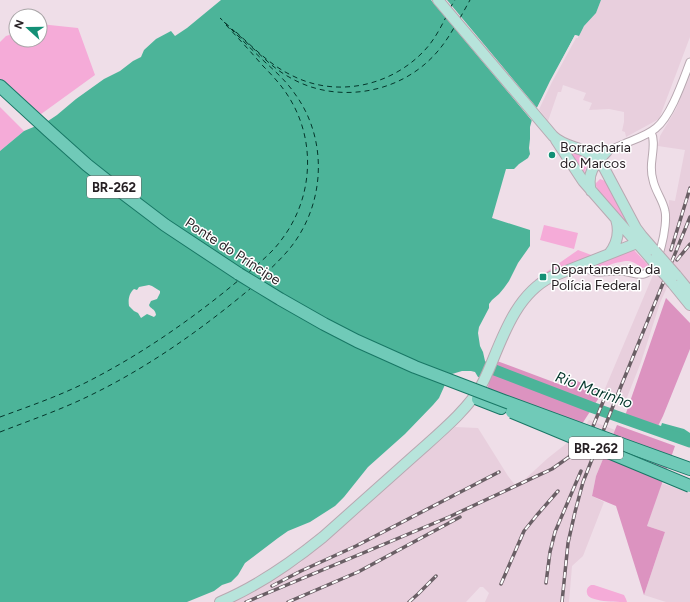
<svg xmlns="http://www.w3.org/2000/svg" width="690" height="602" font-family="Figtree,sans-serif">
	<rect width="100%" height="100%" fill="#efdee8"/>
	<path fill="#e8cfdd" d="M601,0H690V37L659,119L626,137L625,132L622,131L624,122V112L609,109L589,110L592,103L583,100L586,93L563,85L561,92H558L548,121L538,108L575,35L579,36L584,26L596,13Z
		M690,76V283L668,285L660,303L641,362L626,400L604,391L653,275L658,263L668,226L669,200L675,201L685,150L658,146L660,136L676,109Z
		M589,420L615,430L596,476L592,496L604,502L583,556L572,566L569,602H485L489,593L483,587H480L466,602H233L256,590L300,563L358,514L455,427L478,428L508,476L515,485L524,480L548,458L576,436L585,426Z
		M661,483L690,493V602H666L644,595L665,532L647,526Z"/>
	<path fill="#f5abd8" d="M40,24L78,28L95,75L37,117L0,83V42L6,36L16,33V40H40Z
		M0,107L24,131L0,151Z
		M564,148L581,155L590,161L585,170L584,175Z
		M600,179L605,181L652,256L598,190L596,186V183Z
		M544,225L578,233L574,249L540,240Z
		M578,250L594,256L537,280H535Z
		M634,250L650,267L642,268C638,265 633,261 628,261C623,261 616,263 612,264C604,267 602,271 594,265Z
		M591,585H594L624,595L626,599L627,602C618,602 587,602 587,593C586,589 588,587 591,585Z"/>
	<path fill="#dc93c0" d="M666,298L690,323V349L663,416L657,428L625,416Z
		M497,361L564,386L573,379L602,393L582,424L487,390L491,375Z
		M617,425L675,446L647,526L665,532L644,595L616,506L592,496L596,476Z"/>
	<path fill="#4cb499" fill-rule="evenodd" d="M221,0H601L596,13L584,26L579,36L575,35L550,81L533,116L530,127V139L529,148L530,154L528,158L519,164L514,169H506L492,218L530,230V246L518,263L509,281L504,288L499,294L492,300L489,304V308L479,327L478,333L480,346L483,352L485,361L488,365L483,378L478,377L475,372L471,371H462L452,374L448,378L439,398L433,405L405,434L368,467L344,497L335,506L310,522L288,531L278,538L245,563L238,575L231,582L222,585L214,591L187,602H0V151L24,131L48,121L57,115L76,99L104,79L120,71L133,61L141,57L144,50L156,39L171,31L175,36L187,28ZM149,285L152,286L160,291V293L157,299L151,301L149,305C150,309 155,308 156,315L154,317L147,314L141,318L138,313L134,311L129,306C128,300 129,293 134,289L137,290L139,287Z
		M662,423L684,429L690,433V447L683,444L676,438L659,432Z"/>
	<path fill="#efdee8" d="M431,0H447L537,108L575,35L578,36V38H576L552,82L533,122Z"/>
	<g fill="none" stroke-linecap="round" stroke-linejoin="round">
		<path stroke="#4cb499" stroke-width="11" d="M487,367L591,407L690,442"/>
		<path stroke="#04362b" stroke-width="1" stroke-dasharray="5 4" stroke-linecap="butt" d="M450,8L455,0
			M460,18L470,0
			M226,25C239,39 251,52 263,66C273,76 283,87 290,99C316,142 313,198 282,239C273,252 260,262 248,273
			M236,32C253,47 270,65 291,75C335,98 389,87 423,52C433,42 440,29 446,17
			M259,280C272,267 286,255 296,240C326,196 326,136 295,94C287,82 276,72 266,63C250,48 235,33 220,18C232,29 244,40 256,51C266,60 276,70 289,77C331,102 388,96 425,64C438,53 447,40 455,26
			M0,417C30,406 59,396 87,382C142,354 192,319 239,280
			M0,432C31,420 63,409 93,394C150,366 202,329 251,288"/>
		<g stroke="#b8a8b1" stroke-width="9">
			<path id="street" d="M587,151C601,154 613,149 626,143C636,139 648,135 656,128C671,116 683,80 690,62
				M583,265C594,276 605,271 620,271C628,271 638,276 644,274C659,271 668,224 665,211C663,200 655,191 653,180C651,173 651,166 652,159C653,149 655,140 651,132"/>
		</g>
		<g stroke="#b8a8b1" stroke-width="12">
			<path id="secondary" d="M438,0L553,136C561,144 572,146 582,150C591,154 597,159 603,166L636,228L642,236L655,251
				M556,140L583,181L652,260
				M591,191C586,173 595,164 607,151
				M609,254C617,244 620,232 616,219
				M676,275L690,292
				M673,284L690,305
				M220,602C258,586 291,563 323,537C354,509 385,482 416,454C437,435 469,409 482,384C486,377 489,369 492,362C505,330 519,293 551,277L637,243"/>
		</g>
		<g stroke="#187765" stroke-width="14">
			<path id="primary" d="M0,86L49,131L87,165L111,184L165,225L239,274
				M478,399L501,408
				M621,444L690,469"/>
		</g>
		<use href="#street" stroke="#fff" stroke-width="7"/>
		<use href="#secondary" stroke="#b7e4db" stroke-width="10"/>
		<use href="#primary" stroke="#70cab8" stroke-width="12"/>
		<g stroke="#6a5f65" stroke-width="3.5">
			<path id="rail" d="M671,250L690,188
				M677,260L690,244
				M546,583L550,552L555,532L581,471
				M501,584L524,531L537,515L558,491
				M272,586L301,571L356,546L499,472
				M246,602L449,517L552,469L569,457L577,449L590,433L594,424L607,392
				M288,602L358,572L460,517
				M409,602L418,594L436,576
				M562,602L568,543L575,512L583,482L617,396L690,217"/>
		</g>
		<use href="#rail" stroke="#fff" stroke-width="2" stroke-dasharray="6" stroke-linecap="butt"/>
		<g stroke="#b8a8b1" stroke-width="12" stroke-linecap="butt">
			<path id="secondary-bridge" d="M655,251L676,275
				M652,260L673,284"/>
		</g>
		<g stroke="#187765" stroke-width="14" stroke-linecap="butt">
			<path id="primary-bridge" d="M239,274L280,299L324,324L357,341L415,367L504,401L621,444
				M512,412L690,486"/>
		</g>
		<use href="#secondary-bridge" stroke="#b7e4db" stroke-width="10"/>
		<use href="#primary-bridge" stroke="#70cab8" stroke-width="12"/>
	</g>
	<g fill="#139076" stroke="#fff" stroke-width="1.5">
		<circle cx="552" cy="155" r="4"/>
		<rect x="539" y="273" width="8" height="8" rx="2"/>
	</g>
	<g text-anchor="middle" stroke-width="3" stroke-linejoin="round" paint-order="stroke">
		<g fill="#fff" stroke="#676265" stroke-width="1">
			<rect x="87" y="176" width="54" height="22" rx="3"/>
			<rect x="569" y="437" width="54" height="22" rx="3"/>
		</g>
		<g font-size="13" font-weight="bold" fill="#261f23">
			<text x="114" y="192">BR-262</text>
			<text x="596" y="453">BR-262</text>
		</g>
		<g font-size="14" fill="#261f23" stroke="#fff" text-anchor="start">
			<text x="560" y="152">Borracharia<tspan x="560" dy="16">do Marcos</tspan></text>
			<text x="551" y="274">Departamento da<tspan x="551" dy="16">Polícia Federal</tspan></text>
		</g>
		<g font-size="14" fill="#261f23" stroke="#fff">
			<text transform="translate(233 251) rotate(33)" y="5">Ponte do Príncipe</text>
		</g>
		<g font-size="15" font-style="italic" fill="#04362b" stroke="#fff">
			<text transform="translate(594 390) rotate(20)" y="5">Rio Marinho</text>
		</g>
	</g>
	<g transform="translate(28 28) rotate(291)"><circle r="19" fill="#ffffff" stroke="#a8a5a7"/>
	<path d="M0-3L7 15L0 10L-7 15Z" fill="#139076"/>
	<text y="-6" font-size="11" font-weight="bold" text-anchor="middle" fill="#261f23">N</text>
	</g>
</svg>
